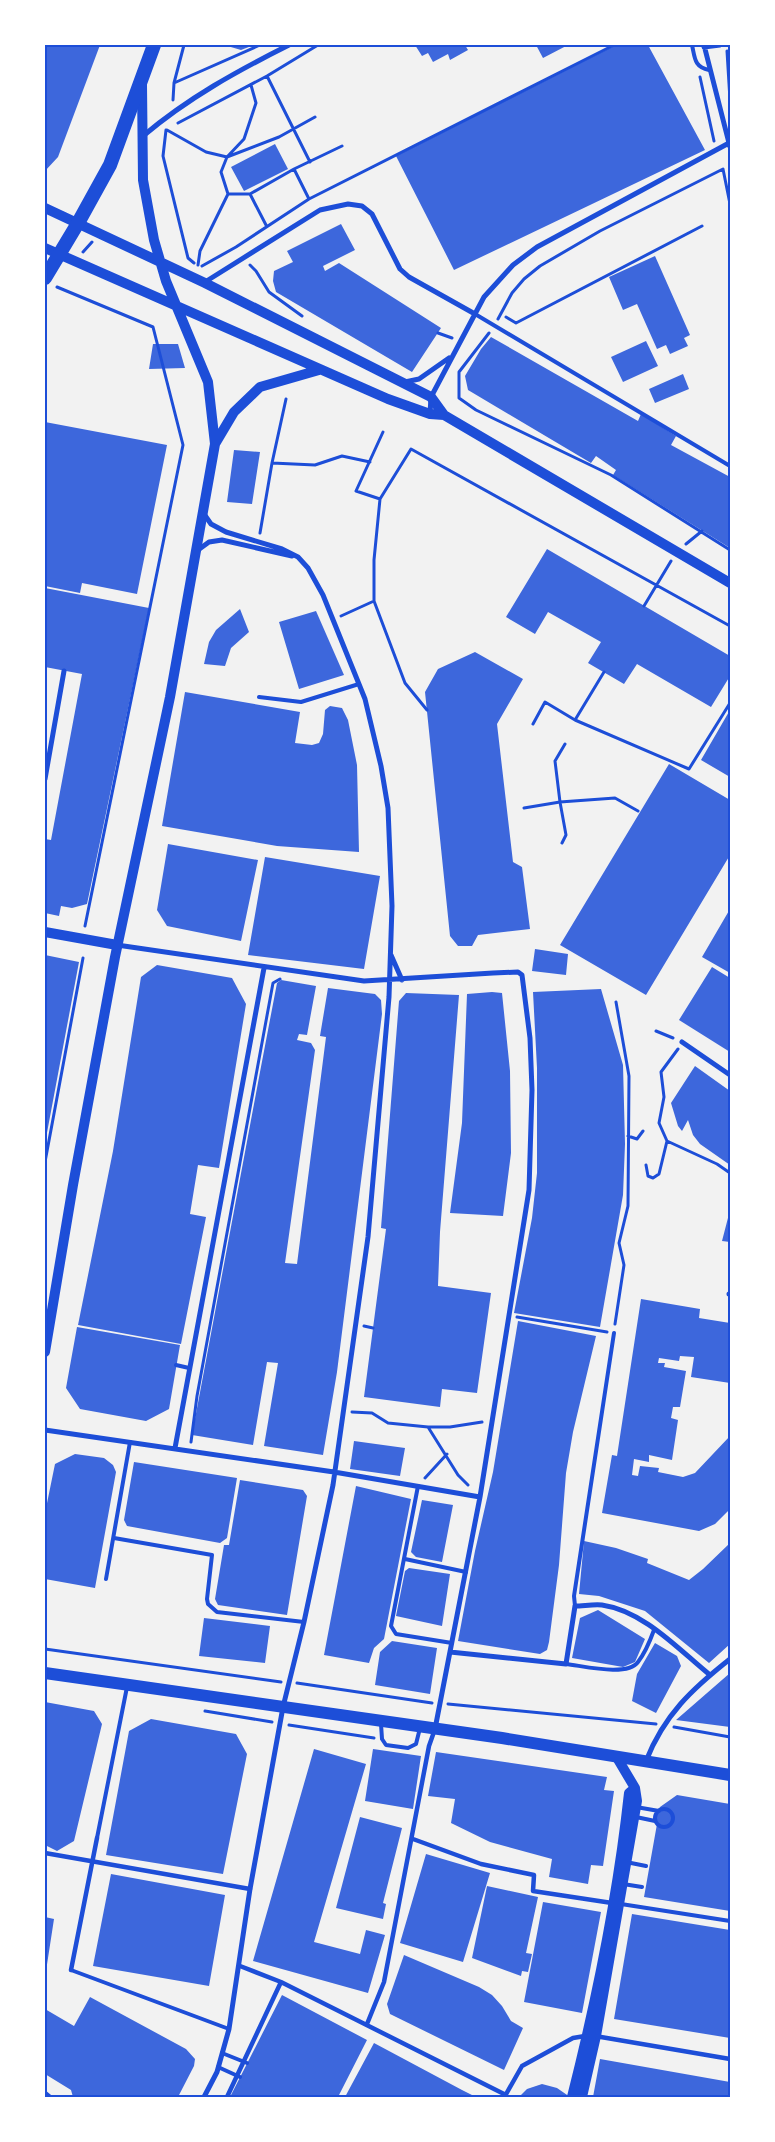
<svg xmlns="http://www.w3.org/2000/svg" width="775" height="2142" font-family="Ubuntu,sans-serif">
	<rect width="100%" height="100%" fill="#f2f2f2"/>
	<path fill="#3d67dc" d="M45,45H100L58,157L45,171Z
		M224,45H254L241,50Z
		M415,45H465L468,50L450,60L448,54L433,62L428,53L422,56Z
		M536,45H568L543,58Z
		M616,45H648L705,150L454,270L396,156Z
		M275,144L288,169L244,191L231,167Z
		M341,224L355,250L323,266L325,271L339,263L441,328L412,372L276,292L273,281L274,271L293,262L287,251Z
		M655,256L690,335L684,338L688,346L670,354L666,345L657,349L637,304L623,310L609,277Z
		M491,337L638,421L641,414L676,436L671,445L730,477V548L613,475L616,470L596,456L591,463L468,390L465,376L481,349Z
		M646,341L658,366L623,382L611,357Z
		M153,344H178L185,368L149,369Z
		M683,374L689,389L655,403L649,389Z
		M45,422L167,445L137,594L82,583L80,593L45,586Z
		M234,450L260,452L252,504L227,502Z
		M547,549L730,656V676L711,707L637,664L624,684L588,663L601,642L548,612L535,634L506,617Z
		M45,588L149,608L87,904L72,908L61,906L59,916L45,913V839L51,840L82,674L45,667Z
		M240,609L249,632L231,648L225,666L204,664L209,642L216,630Z
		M316,611L344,675L299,689L279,622Z
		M475,652L523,679L497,724L513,862L522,867L530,929L478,935L472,946H458L450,936L425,692L438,669Z
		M185,692L300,712L295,743L312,745L319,743L323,734L325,710L330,706L342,708L348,720L357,765L359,852L277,846L162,826Z
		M730,710V777L701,760Z
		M669,764L730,800V855L646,995L560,945Z
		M168,844L258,860L241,941L167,926L157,910Z
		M265,857L380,876L364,969L248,955Z
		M730,909V973L702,957Z
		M535,949L568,954L566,975L532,971Z
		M45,955L79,962L46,1138H45Z
		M157,965L232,978L246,1004L219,1168L198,1165L190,1214L206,1217L181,1344L78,1325L113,1151L141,977Z
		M712,967L730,978V1052L679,1020Z
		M281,980L316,986L307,1035L299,1034L297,1040L311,1043L315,1050L285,1263L297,1264L326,1037L320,1036L328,988L375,994L381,1000L382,1014L337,1372L323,1455L264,1446L278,1363L267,1362L253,1445L192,1435L260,1072L277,983Z
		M601,989L623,1065L625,1144L623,1195L600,1327L514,1313L532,1218L537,1173V1068L533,992Z
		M492,992L502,993L510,1071L511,1153L503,1216L450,1213L462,1123L467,994Z
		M406,993L459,995L440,1232L438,1286L491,1293L477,1393L442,1389L440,1407L364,1397L386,1229L381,1228L399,1001Z
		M695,1066L730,1091V1165L700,1144L693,1135L688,1120L682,1131L678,1126L671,1103Z
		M729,1214H730V1242L722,1241Z
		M641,1299L700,1309L699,1318L730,1323V1383L691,1377L694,1357L680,1356L679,1361L659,1358L658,1363H665L664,1367L686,1371L680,1407H673L671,1418L678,1420L672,1460L649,1455V1462L634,1459L632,1475L638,1476L640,1466L659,1468L658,1472L683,1477L695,1473L730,1436V1509L715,1524L699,1531L602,1513L612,1455L617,1456Z
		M518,1321L596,1336L573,1432L566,1473L559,1565L549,1642L547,1650L540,1654L458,1641L475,1551L493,1472Z
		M77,1327L180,1345L169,1409L146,1421L80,1409L66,1388Z
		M354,1441L405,1448L400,1476L350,1469Z
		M75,1454L104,1458L113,1465L116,1472L95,1588L45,1579V1513L55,1464Z
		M134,1462L237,1478L227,1538L220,1543L127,1526L124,1520Z
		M240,1480L303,1490L307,1496L287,1615L218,1605L215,1599L224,1545H229Z
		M356,1486L411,1499L384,1639L374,1648L369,1663L324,1655Z
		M422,1500L453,1505L442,1562L416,1557L411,1552Z
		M584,1541L616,1548L648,1559L647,1563L689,1580L703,1569L730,1543V1644L709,1663L645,1611L599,1596L579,1594Z
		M409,1568L450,1574L442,1626L396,1616L405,1571Z
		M598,1610L645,1639L635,1662L623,1667L572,1658L580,1618Z
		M204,1618L270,1626L265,1663L199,1656Z
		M392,1641L437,1648L430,1694L375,1685L380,1652Z
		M655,1643L677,1656L681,1666L656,1713L632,1701L637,1674Z
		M730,1673V1727L676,1720Z
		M45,1702L94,1711L102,1724L74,1841L57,1851L45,1845Z
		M151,1719L236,1734L247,1754L223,1874L106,1855L129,1731Z
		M314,1749L366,1764L314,1942L360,1954L366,1930L385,1935L368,1993L253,1961Z
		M373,1749L421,1756L413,1809L365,1801Z
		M436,1752L607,1777L604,1790L614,1791L603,1866L591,1865L588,1884L549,1877L552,1859L490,1842L451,1823L455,1799L428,1796Z
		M677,1795L730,1804V1911L644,1897L657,1824L656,1815L660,1807Z
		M360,1817L402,1828L383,1903L386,1904L383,1919L336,1908Z
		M426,1854L490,1873L463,1962L400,1943Z
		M111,1874L225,1895L209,1986L93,1966Z
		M487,1886L538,1897L526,1953L532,1954L528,1972L522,1971L521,1976L472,1958Z
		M543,1902L601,1912L582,2013L524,2002Z
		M632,1914L730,1930V2038L614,2019Z
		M45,1917L54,1919L46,1971H45Z
		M404,1955L479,1987L492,1995L502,2006L511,2021L523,2028L504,2070L390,2014L387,2004Z
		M282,1995L367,2040L338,2097H230Z
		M90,1997L186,2049L195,2059L194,2066L178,2097H73L71,2090L45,2074V2009L74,2026Z
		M374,2043L462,2090L476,2097H345Z
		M600,2059L730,2082V2097H593Z
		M542,2084L557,2088L570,2097H519L527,2089Z"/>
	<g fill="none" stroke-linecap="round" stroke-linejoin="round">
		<path stroke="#1d4ed8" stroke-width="3" d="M727,51L730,100
			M267,76L310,162
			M700,77L714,141
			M174,83L260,45
			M173,100L174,83L184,45
			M178,123L267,76L318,45
			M166,130L163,156L188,258L194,263
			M167,130L206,152L227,157L244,139L256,103L251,85
			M294,169L342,146
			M250,194L294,169L309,199
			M266,225L250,194H228L221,172L227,157L279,137L315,117
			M83,252L92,242
			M198,265L200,251L228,194
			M250,265L256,271L269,292L302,316
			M202,266L236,247L309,199L614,45
			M57,287L153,327L183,445L85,926
			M506,317L516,323L702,226
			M498,319L512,293L524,279L540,266L600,231L723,169L730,204
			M438,333L452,338
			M489,333L459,372V398L476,410L611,475L730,550
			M286,399L272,463L315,465L342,456L370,462
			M380,499L356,491L383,432
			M260,533L272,463
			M686,544L702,531
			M644,606L671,561
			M341,616L374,601
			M427,710L405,683L374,601V560L380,499L411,449L730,626
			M575,720L604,672
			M533,724L545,702L575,720L689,769L730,703
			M565,744L555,761L560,802L615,798L638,811
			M524,808L560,802L566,835L562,843
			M656,1031L673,1038
			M628,1136L637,1139L643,1131
			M667,1141L659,1123L664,1097L661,1072L678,1049
			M45,1162L83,958
			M646,1165L648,1176L653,1178L659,1174L667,1141L717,1164L730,1173
			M517,1317L607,1332
			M615,1324L624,1265L619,1243L628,1206L629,1076L616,1002
			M364,1326L373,1328
			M352,1412L372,1413L388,1423L428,1427L458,1475L468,1485
			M428,1427H450L482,1422
			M191,1442L197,1396L273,983L280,979
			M425,1478L447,1454
			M45,1649L281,1682
			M297,1683L432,1703
			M448,1704L656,1724
			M205,1711L272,1722
			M289,1725L374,1738
			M674,1727L730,1737
			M45,2092L51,2097"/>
		<path stroke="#1d4ed8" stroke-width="4" d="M692,45C695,58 694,67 709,70
			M475,314L730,466
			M259,697L301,702L359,684
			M176,1365L189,1368
			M418,1486L391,1626L396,1634L452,1643
			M114,1538L212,1555L207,1599L208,1604L217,1612L304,1622
			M405,1559L466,1572
			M106,1579L130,1442
			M575,1606L574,1596L614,1333
			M566,1664C584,1666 627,1677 638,1662C645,1653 650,1641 654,1630
			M381,1724L382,1739L386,1745L408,1748L416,1744L420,1728
			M636,1807L659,1811
			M655 1818a9 9 0 1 1 18 0a9 9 0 1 1-18 0Z
			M636,1817L655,1821
			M97,1838L127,1687
			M626,1862L646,1866
			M623,1884L642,1887
			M621,1904L730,1921
			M71,1970L229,2029
			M222,2053L247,2063
			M218,2067L240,2077"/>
		<path stroke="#1d4ed8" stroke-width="4.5" d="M413,1839L481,1864L534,1875L533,1891L612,1903
			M45,1853L250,1889
			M240,1966L281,1982L506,2095
			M71,1970L97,1838
			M367,2024L384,1982L429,1746L435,1729
			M595,2036L730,2059
			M505,2096L522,2066L573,2038L585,2036
			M227,2097L281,1982"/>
		<path stroke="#1d4ed8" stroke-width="5" d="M704,45L730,147
			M704,47L720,45
			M143,136C188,98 237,71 289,45
			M205,282L320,210L348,204L362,206L372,214L400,269L409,277L475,314
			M405,382L419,379L449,358
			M430,414L431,397L484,297L513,265L537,247L729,143
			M198,550L209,542L222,540L292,556
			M45,779L64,671
			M117,945L364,981L493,973L518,972L522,975L530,1038L532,1090L529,1190L480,1497L435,1729
			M391,955L402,980
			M682,1042L730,1075
			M729,1294H730
			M45,1430L334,1472L480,1497
			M175,1448L264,968
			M450,1652L566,1664L575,1606C583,1606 594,1604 602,1605C644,1611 679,1650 710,1675
			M646,1761C664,1715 692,1689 730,1659
			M204,2097L217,2072L229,2029L250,1889L283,1707L304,1622L333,1485L368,1237L389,997L392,906L388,808L381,766L365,699L323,595L308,568L298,557L282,549L226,532L211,524L204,514"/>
		<path stroke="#1d4ed8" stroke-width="10" d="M45,208L205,283L431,397L444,415L730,583
			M45,248L388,399L430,414L444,415
			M215,444L234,412L260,387L319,370
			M45,932L117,945
			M45,1352L73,1185L115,957L170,697L215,444L208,382L166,281L154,240L143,180L142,85
			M572,2097C597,1998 618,1895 629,1793L635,1788
			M582,2097L596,2036L637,1801L635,1788L616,1756"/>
		<path stroke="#1d4ed8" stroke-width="12" d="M45,1673L502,1738L730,1775"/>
		<path stroke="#1d4ed8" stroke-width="14" d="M45,278L78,223L110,165L154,45"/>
	</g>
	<rect width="775" height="2142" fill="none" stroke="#ffffff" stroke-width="92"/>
	<rect x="46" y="46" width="683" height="2050" fill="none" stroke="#1d4ed8" stroke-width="2"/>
</svg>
